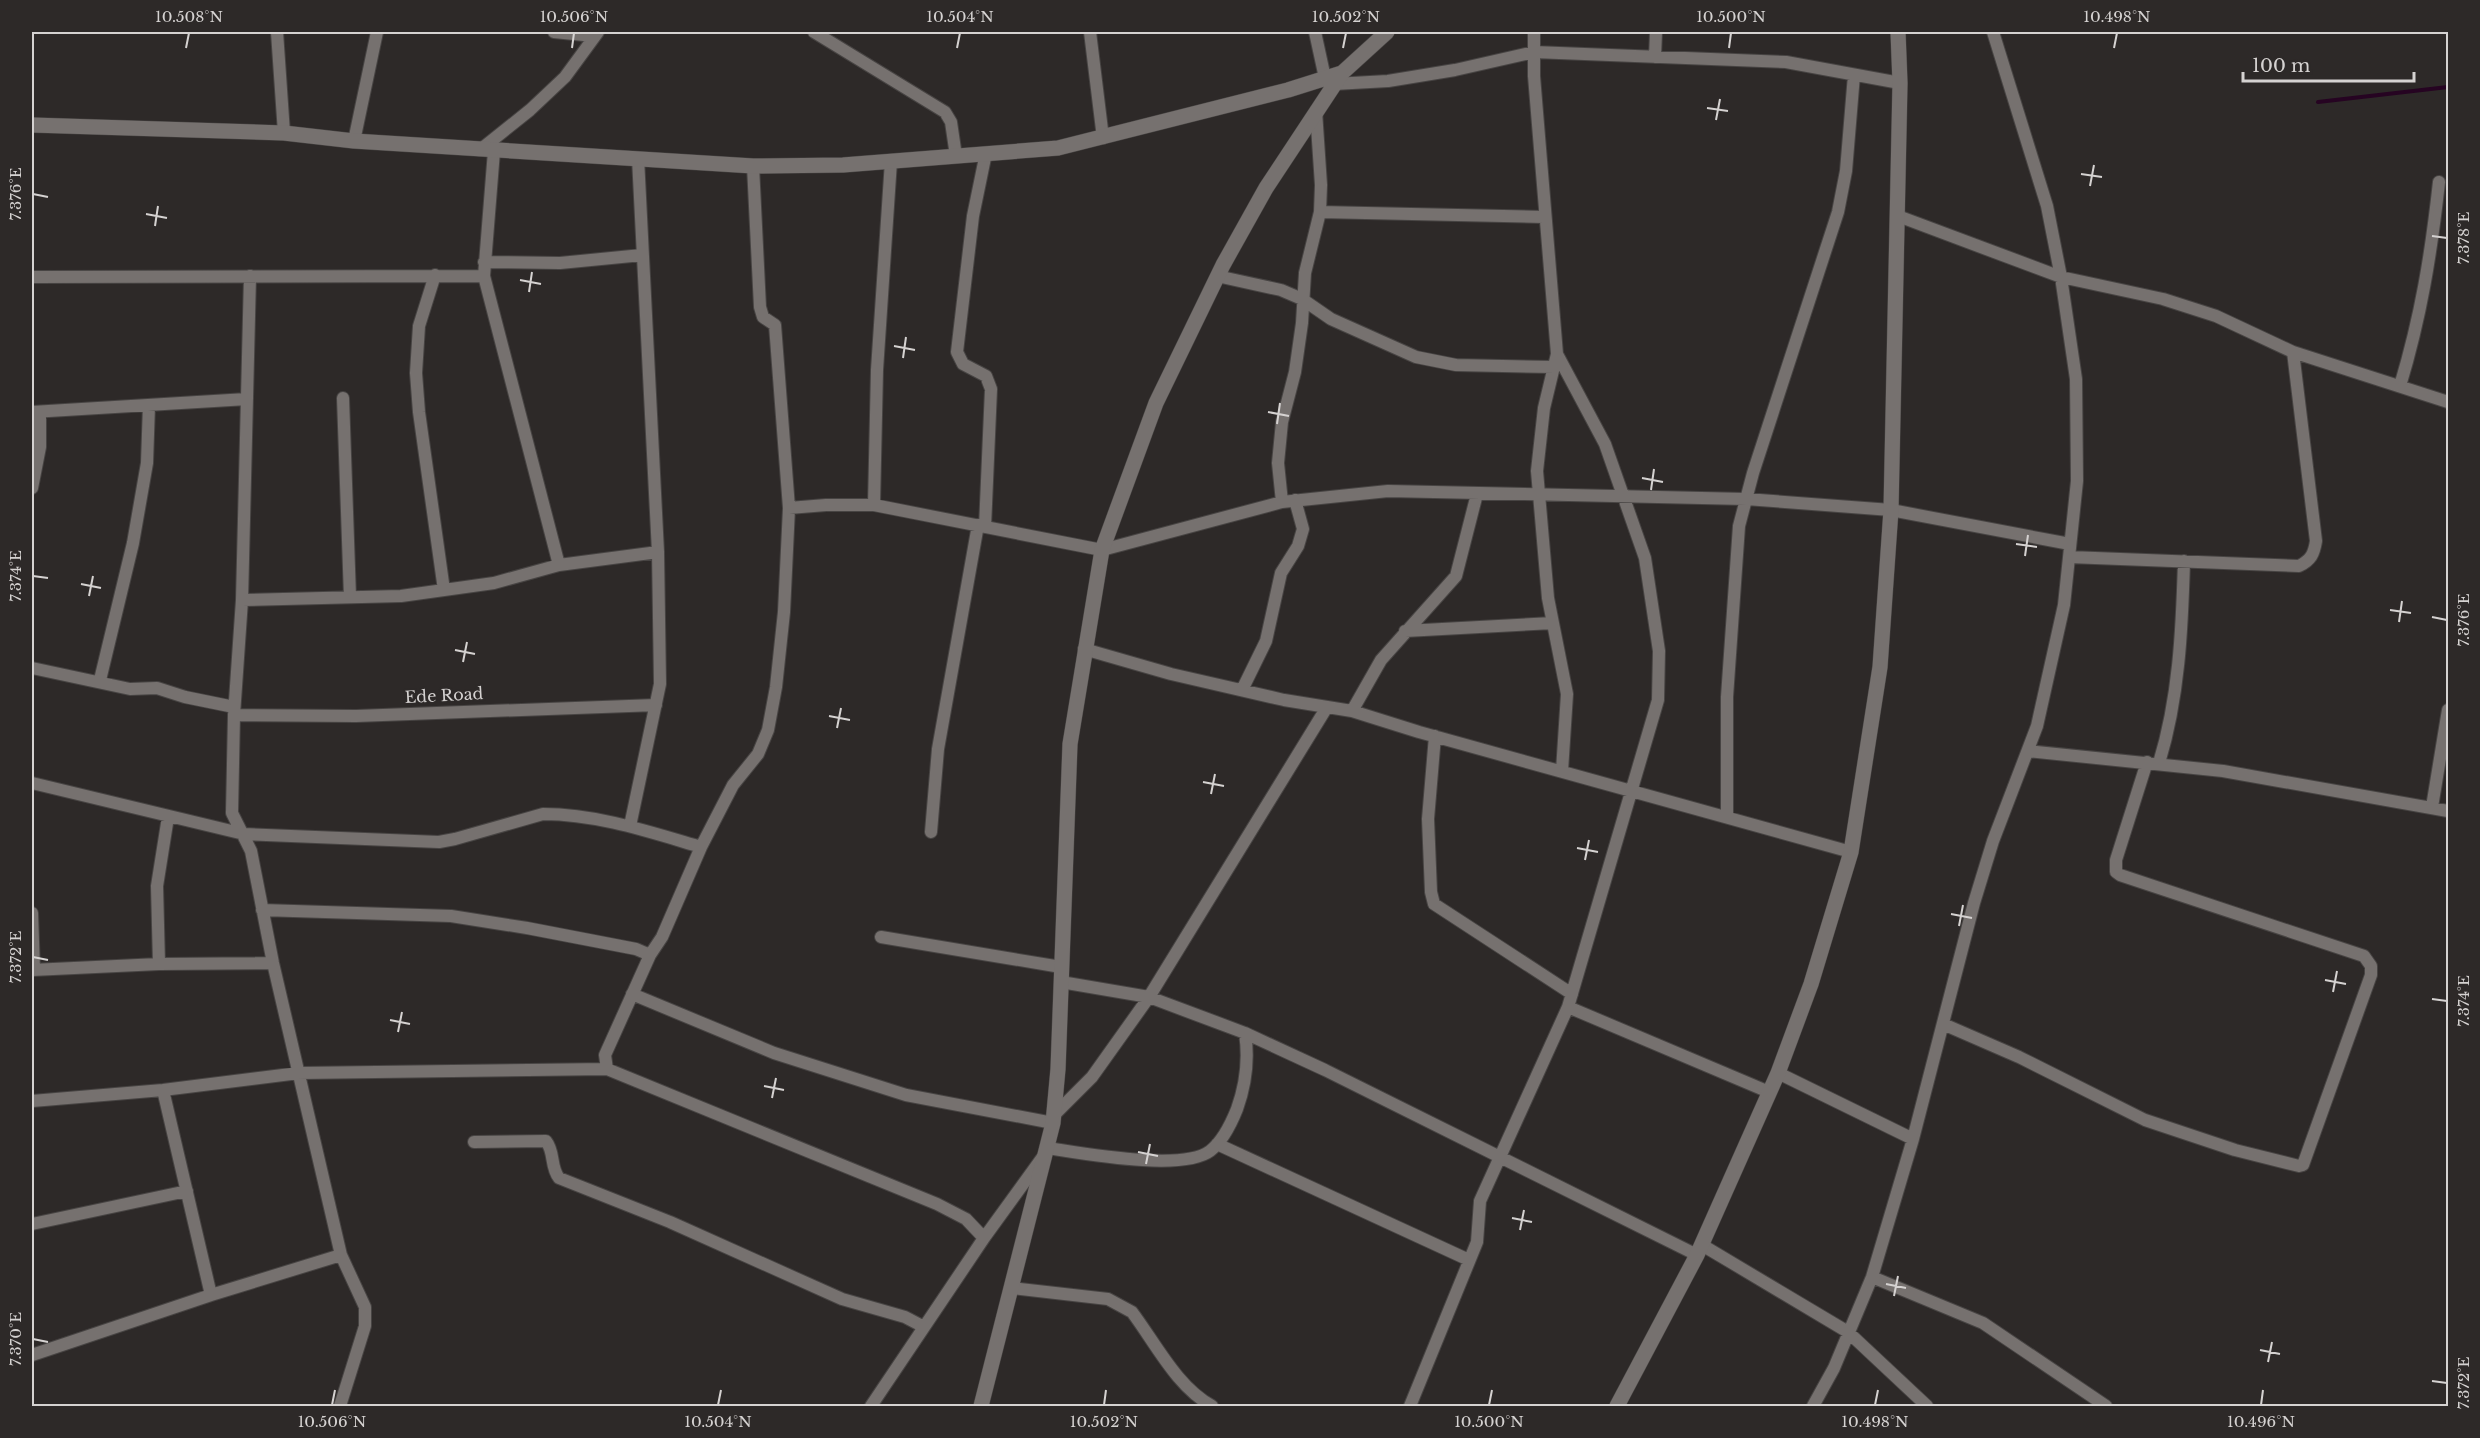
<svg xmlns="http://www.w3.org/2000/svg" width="2480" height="1438" font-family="'Libre Baskerville',serif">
	<rect width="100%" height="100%" fill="#2d2928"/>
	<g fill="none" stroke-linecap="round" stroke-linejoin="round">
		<path stroke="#260422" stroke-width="4" d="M2318,102L2448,87"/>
		<g stroke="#474443" stroke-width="14">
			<path id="street" d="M277,32L284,133
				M554,32L594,36
				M814,32L945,112L951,122L956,156
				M1090,32L1103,138
				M1315,32L1325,78
				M1655,57L1656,32
				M1334,84L1388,81L1455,70L1534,52L1786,62L1900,83
				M354,141L377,32
				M480,150L530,110L565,77L598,32
				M494,151L484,276L559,565
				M1320,212L1544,217
				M1898,216L2061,277L2163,299L2216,316L2293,352L2448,402
				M484,262L560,263L642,255
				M435,275L419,326L416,373L419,412L444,590
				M250,276L242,600L234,715L232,813L251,851L273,963L341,1255L365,1307V1326L340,1406
				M1217,276L1281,290L1302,299L1331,319L1416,357L1456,365L1554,367
				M32,277L484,276
				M1557,354L1544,408L1537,471L1548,598L1567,694L1562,771
				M2400,386C2421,316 2431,255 2439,182
				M343,398L350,597
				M32,412L247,399
				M32,488L40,447V412
				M1282,502L1278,463L1282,422L1295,372L1302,323L1305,273L1320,212L1321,185L1316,111
				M874,505L877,370L891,161
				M789,508L826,505H874L1102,550L1282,502L1388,491L1746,499L1891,510L2070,544
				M985,527L991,389L986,376L963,364L957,352L973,216L986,153
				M2069,557L2299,566C2311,560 2314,554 2316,541L2293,352
				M242,600L401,596L494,583L559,565L658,552
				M1405,631L1553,623
				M1084,649L1171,674L1284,700L1352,711L1419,732L1851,852
				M32,668L130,689L157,688L185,697L234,707
				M100,680L133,543L147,463L149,405
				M1242,690L1266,641L1281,573L1298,546L1303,529L1295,500
				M1352,711L1381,660L1456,576L1477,494
				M234,715L356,716L656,705
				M1435,736L1428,819L1431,892L1434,904L1572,994
				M2028,751L2223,771L2448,811
				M2159,763C2179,698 2182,630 2184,561
				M32,783L244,834L439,842L455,839L543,814C597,814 650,832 701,847
				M2432,807L2448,710
				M1727,817V697L1739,526L1753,473L1838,212L1846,171L1854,75
				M630,826L660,684L658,552L638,158
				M931,832L938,749L978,525
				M262,910L451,916L527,928L636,949L650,955
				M32,913L34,970
				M881,937L1061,967
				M159,964L157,886L168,817
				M32,970L159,964L273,963
				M1061,982L1149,997L1245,1033L1325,1070L1697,1255
				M632,994L774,1053L906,1095L1053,1123
				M1568,1007L1769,1092
				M1943,1024L2019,1057L2145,1120L2235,1150L2299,1166L2303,1165L2371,975V966L2364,956L2120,875L2116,872V860L2147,762
				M607,1069L605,1055L650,955L662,937L701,847L733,785L758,754L768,730L776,687L784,612L789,508L775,325L763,317L760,307L753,166
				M1778,1073L1913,1139
				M163,1090L211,1295
				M32,1101L163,1090L299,1073L607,1069L937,1204L966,1219L984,1238
				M1053,1116L1092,1077L1149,997L1327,707
				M474,1142L546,1141C555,1152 550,1167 559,1178L670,1222L842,1299L905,1317L924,1327
				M1217,1144L1469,1260
				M1047,1148C1082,1153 1182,1172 1210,1151C1223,1141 1231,1124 1237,1109C1246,1084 1249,1059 1245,1033
				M32,1224L187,1191
				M1702,1245L1848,1332L1927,1406
				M1872,1277L1983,1323L2106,1406
				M1011,1288L1108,1299L1132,1312C1156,1344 1177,1387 1212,1406
				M32,1355L211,1295L341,1255
				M871,1406L984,1238L1042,1158
				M1410,1406L1477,1242L1480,1201L1568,1007L1658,700L1659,651L1645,558L1605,444L1557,354L1534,76V32
				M1813,1406L1834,1368L1872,1277L1913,1139L1974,903L1993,841L2037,726L2064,605L2077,481L2076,379L2061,277L2047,206L1993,32"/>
		</g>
		<g stroke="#474443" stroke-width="16">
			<path id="secondary" d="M32,125L284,133L354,141L753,166L843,165L1058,148L1288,90L1342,73
				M981,1406L1053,1123L1058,1069L1070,744L1102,550L1156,403L1223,265L1266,188L1342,73L1387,32
				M1617,1406L1697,1255L1778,1073L1811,984L1851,852L1880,667L1891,510L1900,83L1898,32"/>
		</g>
		<use href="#street" stroke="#76716f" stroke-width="12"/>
		<use href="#secondary" stroke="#76716f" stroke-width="15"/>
	</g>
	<path fill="none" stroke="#d5d2d1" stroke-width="2" d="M186,48L189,33M572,48L574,33M957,48L960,33M1343,48L1346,33M1729,48L1731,33M2114,48L2117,33M1707,108L1728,111M1716,120L1720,99M2081,174L2102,177M2090,186L2094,165M33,194L48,197M146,214L167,218M155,226L158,206M2432,236L2447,238M520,280L541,284M529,292L532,272M894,346L915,350M903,358L906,337M1268,412L1289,416M1277,424L1280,403M1642,478L1663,482M1651,490L1654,469M2016,544L2037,547M2025,556L2028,535M33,576L48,578M81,584L101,588M89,596L93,576M2390,610L2411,613M2432,617L2447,620M2399,622L2402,601M455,650L475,654M463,662L467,642M829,716L850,720M837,728L841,708M1203,782L1224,786M1211,794L1215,774M1577,848L1598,852M1585,860L1589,840M1951,914L1972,918M1959,926L1963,905M33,957L48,960M2325,980L2346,984M2333,992L2337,971M2432,999L2447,1001M390,1020L410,1024M398,1032L402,1012M764,1086L784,1090M772,1098L776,1078M1138,1152L1158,1156M1146,1164L1150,1144M1512,1218L1532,1222M1520,1230L1524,1210M1886,1284L1906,1288M1894,1296L1898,1276M33,1339L48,1342M2260,1350L2280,1354M2268,1362L2272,1342M2432,1381L2447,1383M332,1405L335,1390M718,1405L721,1390M1104,1405L1106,1390M1489,1405L1492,1390M1875,1405L1878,1390M2261,1405L2263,1390"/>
	<g text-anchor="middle" stroke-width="4.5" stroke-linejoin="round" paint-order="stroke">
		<g font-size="16" fill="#d5d2d1" stroke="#2d2928">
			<text transform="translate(444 695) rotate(-3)" y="6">Ede Road</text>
		</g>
	</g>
	<rect width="2480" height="1438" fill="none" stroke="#2d2928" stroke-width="66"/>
	<path d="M2243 72v9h171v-9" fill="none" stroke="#d5d2d1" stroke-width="3"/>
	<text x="2252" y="72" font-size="18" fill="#d5d2d1" stroke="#2d2928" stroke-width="4.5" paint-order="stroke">100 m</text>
	<rect x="33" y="33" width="2414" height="1372" fill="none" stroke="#d5d2d1" stroke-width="2"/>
	<g font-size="15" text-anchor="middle" fill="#d5d2d1">
		<text x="189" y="22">10.508°N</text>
		<text x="574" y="22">10.506°N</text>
		<text x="960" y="22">10.504°N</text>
		<text x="1346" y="22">10.502°N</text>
		<text x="1731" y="22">10.500°N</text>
		<text x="2117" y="22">10.498°N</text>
		<text transform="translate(16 194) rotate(-90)" y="5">7.376°E</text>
		<text transform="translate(2464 238) rotate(-90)" y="5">7.378°E</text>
		<text transform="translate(16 576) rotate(-90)" y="5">7.374°E</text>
		<text transform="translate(2464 620) rotate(-90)" y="5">7.376°E</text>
		<text transform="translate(16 957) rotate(-90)" y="5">7.372°E</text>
		<text transform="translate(2464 1001) rotate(-90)" y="5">7.374°E</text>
		<text transform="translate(16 1339) rotate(-90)" y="5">7.370°E</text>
		<text transform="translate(2464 1383) rotate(-90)" y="5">7.372°E</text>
		<text x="332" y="1427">10.506°N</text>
		<text x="718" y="1427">10.504°N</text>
		<text x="1104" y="1427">10.502°N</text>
		<text x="1489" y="1427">10.500°N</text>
		<text x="1875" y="1427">10.498°N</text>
		<text x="2261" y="1427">10.496°N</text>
	</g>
</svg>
